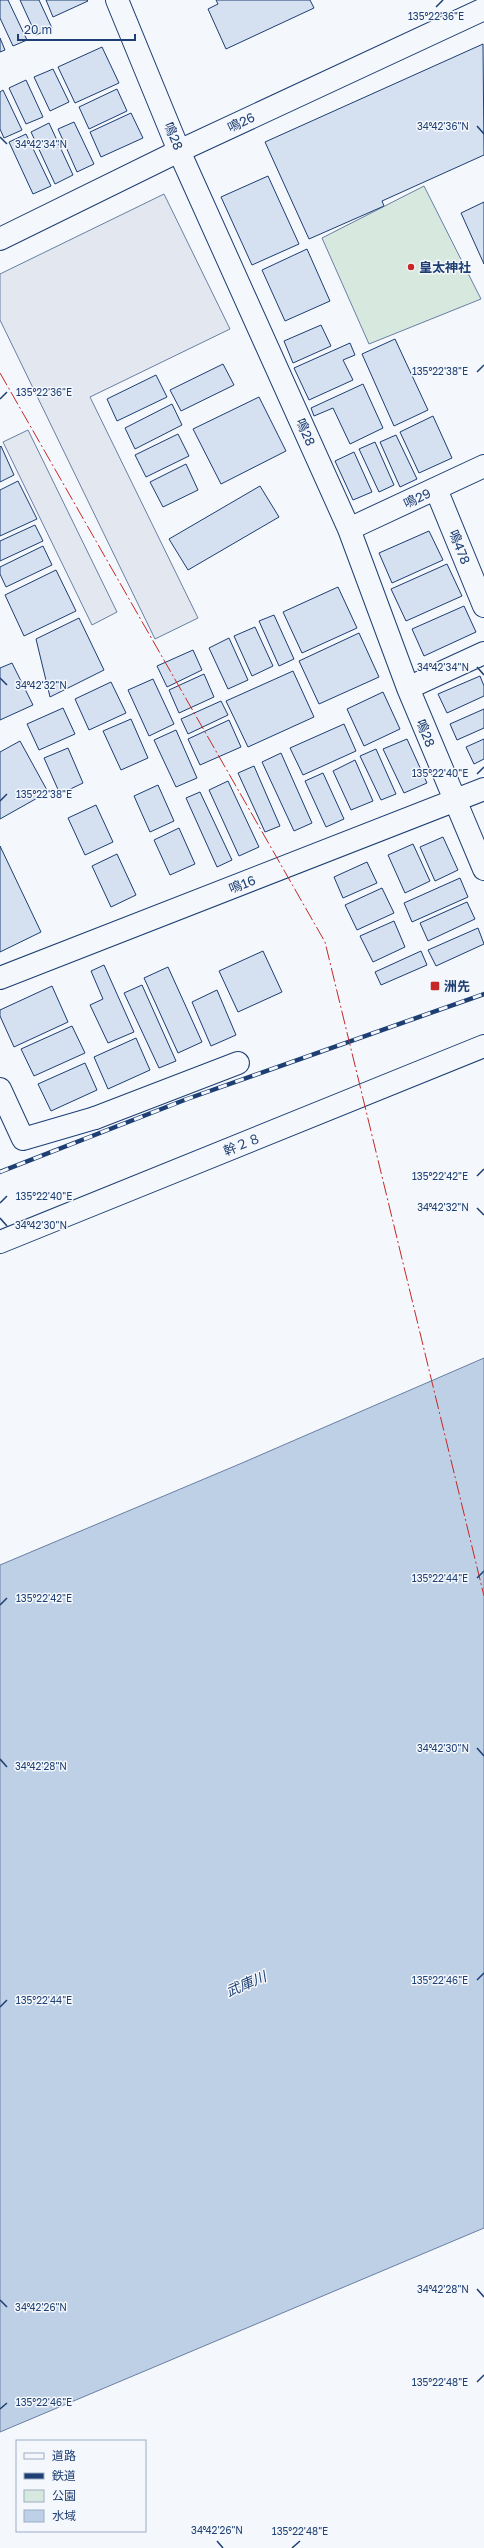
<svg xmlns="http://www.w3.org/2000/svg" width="484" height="2548" font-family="'Golos Text','Noto Sans JP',sans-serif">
	<rect width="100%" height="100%" fill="#f4f7fb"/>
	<path fill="#d7e8df" stroke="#687fa3" d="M424,186L481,299L369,344L322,238Z"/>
	<path fill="#e3e8f0" stroke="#687fa3" d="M164,194L230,329L90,397L198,618L155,639L0,320V274Z
		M28,430L117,612L92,625L3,442Z"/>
	<path fill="#bed0e5" stroke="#687fa3" d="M484,1358V2228L0,2432V1565L242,1463Z"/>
	<path fill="#d5e0f0" stroke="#1d3f73" d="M0,0H8L27,40L13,46L0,18Z
		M20,0H39L52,28L36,35Z
		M46,0H87L88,1L53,17Z
		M216,0H310L314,8L226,49L208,9L218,4Z
		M0,38L5,50L0,52Z
		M483,44L484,155L382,201L384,206L309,239L265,142Z
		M102,47L119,83L75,103L58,67Z
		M53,69L69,102L50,111L34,77Z
		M26,80L43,117L26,124L9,88Z
		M117,89L127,111L89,129L79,107Z
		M3,90L22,130L4,138L0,129V92Z
		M131,113L143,138L101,157L90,132Z
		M74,122L94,164L77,172L58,129Z
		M49,123L73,175L55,184L31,132Z
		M26,134L51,186L33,194L9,142Z
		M268,176L299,244L252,265L221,197Z
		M484,202V264L461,213Z
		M307,249L330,301L285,321L262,270Z
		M321,325L331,346L293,363L284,341Z
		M395,339L428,410L394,426L362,354Z
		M350,343L355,355L343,360L353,380L309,400L294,368Z
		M223,364L234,385L181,411L170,390Z
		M156,375L167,397L117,421L107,399Z
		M363,384L383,428L350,444L333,408L314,416L311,408Z
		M259,397L286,451L221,484L193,429Z
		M172,404L182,425L135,449L125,428Z
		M433,416L452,458L419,473L400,432Z
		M178,434L189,456L146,477L135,455Z
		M396,435L417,479L400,487L380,442Z
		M375,442L394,485L379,492L359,449Z
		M1,446L14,475L0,482V447Z
		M354,452L372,492L353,500L335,461Z
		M186,464L198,490L163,507L150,482Z
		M18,481L37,519L0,536V490Z
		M260,486L279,517L188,570L169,539Z
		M35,525L43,541L0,561V541Z
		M429,531L443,560L392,583L379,553Z
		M43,546L52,565L6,587L0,574V567Z
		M447,564L462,596L406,621L391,589Z
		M56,570L76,611L24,636L5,595Z
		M338,587L357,628L302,653L283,612Z
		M464,606L476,632L424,656L412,629Z
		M274,615L294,659L279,666L259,621Z
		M79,618L104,670L50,697L36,639Z
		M255,627L273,666L252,676L234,636Z
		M359,633L379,677L319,704L299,661Z
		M229,638L248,680L228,689L209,648Z
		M193,650L202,670L167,687L157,666Z
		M12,663L33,705L0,720V668Z
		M293,671L314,717L248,747L226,701Z
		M204,674L214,697L179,713L169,690Z
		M480,676L484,686V696L447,713L438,694Z
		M153,679L174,724L149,736L128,690Z
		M111,682L126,713L89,730L75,699Z
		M383,692L400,729L364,746L347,709Z
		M221,701L228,715L188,734L181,719Z
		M63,708L75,734L39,750L27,724Z
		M484,709V728L457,740L450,724Z
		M131,719L148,758L121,770L103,731Z
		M229,720L241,747L200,765L188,739Z
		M344,724L356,751L303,775L290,748Z
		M176,730L197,778L176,787L154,740Z
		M407,739L427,783L404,793L383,749Z
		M484,739V759L474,764L466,747Z
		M20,741L48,792L0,819V752Z
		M68,748L83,783L60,794L44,758Z
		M376,749L396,794L381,800L360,756Z
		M281,753L312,823L294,831L262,762Z
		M355,760L373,801L351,810L333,771Z
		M254,766L280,826L265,832L238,773Z
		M323,773L344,819L326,827L305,781Z
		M228,781L259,847L239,856L209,790Z
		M158,785L174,821L150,832L134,796Z
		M200,792L232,860L217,867L186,798Z
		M96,805L113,842L85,855L68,818Z
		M179,828L195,864L170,875L154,840Z
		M443,837L458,870L435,881L420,847Z
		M413,844L430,881L405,893L388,855Z
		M0,846L41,932L0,952Z
		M117,854L136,895L111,907L92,866Z
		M367,862L377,883L343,898L334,877Z
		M460,878L468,897L412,922L404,903Z
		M382,888L394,913L357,930L345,905Z
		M467,902L475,919L428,941L420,923Z
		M394,921L405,947L373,962L360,936Z
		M478,928L484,944L436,966L428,950Z
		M263,951L282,992L238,1012L219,971Z
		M421,951L427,965L381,985L375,972Z
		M104,965L134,1032L108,1043L90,1005L103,999L91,971Z
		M168,967L202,1042L178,1053L144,978Z
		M142,985L176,1061L159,1068L124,993Z
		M52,986L68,1022L14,1047L0,1016V1010Z
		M217,990L236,1035L211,1046L192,1002Z
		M72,1026L85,1053L34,1076L21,1049Z
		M136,1038L150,1070L108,1089L94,1057Z
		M85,1063L97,1090L51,1111L38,1084Z"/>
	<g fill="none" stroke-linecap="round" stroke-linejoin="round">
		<g stroke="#1d3f73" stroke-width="24">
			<path id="pedestrian" d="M95,1118L238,1063"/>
		</g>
		<g stroke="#1d3f73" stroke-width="24">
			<path id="minor" d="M117,0L179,151L349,529L408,688L484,869
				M436,489L484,606
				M349,529L484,466
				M408,688L484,653
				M0,978L484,789
				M0,1089L23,1139L95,1118"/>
		</g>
		<g stroke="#1d3f73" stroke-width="24">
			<path id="tertiary" d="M0,239L179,151L484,9
				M0,1242L484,1046"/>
		</g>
		<use href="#pedestrian" stroke="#f4f7fb" stroke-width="22"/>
		<use href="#minor" stroke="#f4f7fb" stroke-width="22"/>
		<use href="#tertiary" stroke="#f4f7fb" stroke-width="22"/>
		<g stroke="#1d3f73" stroke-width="4.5">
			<path id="rail" d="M0,1172L187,1099L484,994"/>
		</g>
		<use href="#rail" stroke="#f4f7fb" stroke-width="3" stroke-dasharray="9" stroke-linecap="butt"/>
		<path stroke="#c62828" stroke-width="1" stroke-dasharray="14 3 2 3" stroke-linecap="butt" d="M0,373L325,942L484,1596"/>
	</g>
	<path fill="none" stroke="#1d3f73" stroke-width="1.5" d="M436,7L443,0M477,126L484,134M0,137L7,144M477,372L484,365M0,399L7,392M477,667L484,675M0,678L7,685M477,774L484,767M0,801L7,794M477,1176L484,1169M0,1203L7,1196M477,1208L484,1215M0,1218L7,1226M477,1578L484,1571M0,1605L7,1598M477,1748L484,1756M0,1759L7,1767M477,1980L484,1973M0,2007L7,2000M477,2289L484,2297M0,2300L7,2307M477,2382L484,2375M0,2409L7,2403M217,2541L223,2548M292,2548L300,2541"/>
	<g fill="#c62828" stroke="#f4f7fb" stroke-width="1.5">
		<circle cx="411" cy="267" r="4"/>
		<rect x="430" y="981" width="10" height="10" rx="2"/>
	</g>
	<g text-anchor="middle" stroke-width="3" stroke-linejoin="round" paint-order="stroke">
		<g font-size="13" fill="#1d3f73" stroke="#f4f7fb">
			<text transform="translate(241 122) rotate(-25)" y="5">鳴26</text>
			<text transform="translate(174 136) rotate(67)" y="5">鳴28</text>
			<text transform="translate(306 432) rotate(66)" y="5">鳴28</text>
			<text transform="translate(417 498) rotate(-25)" y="5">鳴29</text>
			<text transform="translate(460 547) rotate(68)" y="5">鳴478</text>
			<text transform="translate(426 733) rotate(68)" y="5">鳴28</text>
			<text transform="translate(242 884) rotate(-21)" y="5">鳴16</text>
			<text transform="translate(242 1144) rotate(-22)" y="5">幹２８</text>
		</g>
		<g font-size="13" font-weight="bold" fill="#1d3f73" stroke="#f4f7fb" text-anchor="start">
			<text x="419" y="272">皇太神社</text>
			<text x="444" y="991">洲先</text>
		</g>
		<g font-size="14" font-style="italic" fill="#1d3f73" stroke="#f4f7fb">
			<text transform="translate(246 1984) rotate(-23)" y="5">武庫川</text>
		</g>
	</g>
	<g font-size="10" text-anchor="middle" fill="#1d3f73" stroke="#f4f7fb" stroke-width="3" stroke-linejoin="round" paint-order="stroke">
		<text x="436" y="20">135°22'36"E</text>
		<text x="443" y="130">34°42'36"N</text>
		<text x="41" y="148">34°42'34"N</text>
		<text x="440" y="375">135°22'38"E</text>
		<text x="44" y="396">135°22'36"E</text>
		<text x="443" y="671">34°42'34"N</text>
		<text x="41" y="689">34°42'32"N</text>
		<text x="440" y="777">135°22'40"E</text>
		<text x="44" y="798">135°22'38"E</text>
		<text x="440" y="1180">135°22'42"E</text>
		<text x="44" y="1200">135°22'40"E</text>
		<text x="443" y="1211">34°42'32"N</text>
		<text x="41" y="1229">34°42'30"N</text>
		<text x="440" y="1582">135°22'44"E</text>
		<text x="44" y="1602">135°22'42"E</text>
		<text x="443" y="1752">34°42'30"N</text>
		<text x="41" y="1770">34°42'28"N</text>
		<text x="440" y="1984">135°22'46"E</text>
		<text x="44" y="2004">135°22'44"E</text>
		<text x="443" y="2293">34°42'28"N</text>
		<text x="41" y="2311">34°42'26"N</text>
		<text x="440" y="2386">135°22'48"E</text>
		<text x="44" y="2406">135°22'46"E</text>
		<text x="217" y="2534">34°42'26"N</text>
		<text x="300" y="2535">135°22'48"E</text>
	</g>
	<rect x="16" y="2440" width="130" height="92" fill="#f4f7fb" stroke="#9eadc5"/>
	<rect x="24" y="2453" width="20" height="6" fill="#f4f7fb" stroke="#9eadc5"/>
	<text x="52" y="2460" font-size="12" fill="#1d3f73">道路</text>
	<rect x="24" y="2473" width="20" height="6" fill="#1d3f73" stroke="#9eadc5"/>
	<text x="52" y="2480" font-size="12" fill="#1d3f73">鉄道</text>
	<rect x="24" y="2490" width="20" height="12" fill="#d7e8df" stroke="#9eadc5"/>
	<text x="52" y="2500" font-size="12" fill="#1d3f73">公園</text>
	<rect x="24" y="2510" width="20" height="12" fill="#bed0e5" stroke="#9eadc5"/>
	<text x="52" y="2520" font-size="12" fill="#1d3f73">水域</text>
	<path d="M18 34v6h117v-6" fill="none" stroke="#1d3f73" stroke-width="2"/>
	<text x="24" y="34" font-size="12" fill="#1d3f73" stroke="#f4f7fb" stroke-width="3" paint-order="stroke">20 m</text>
</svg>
